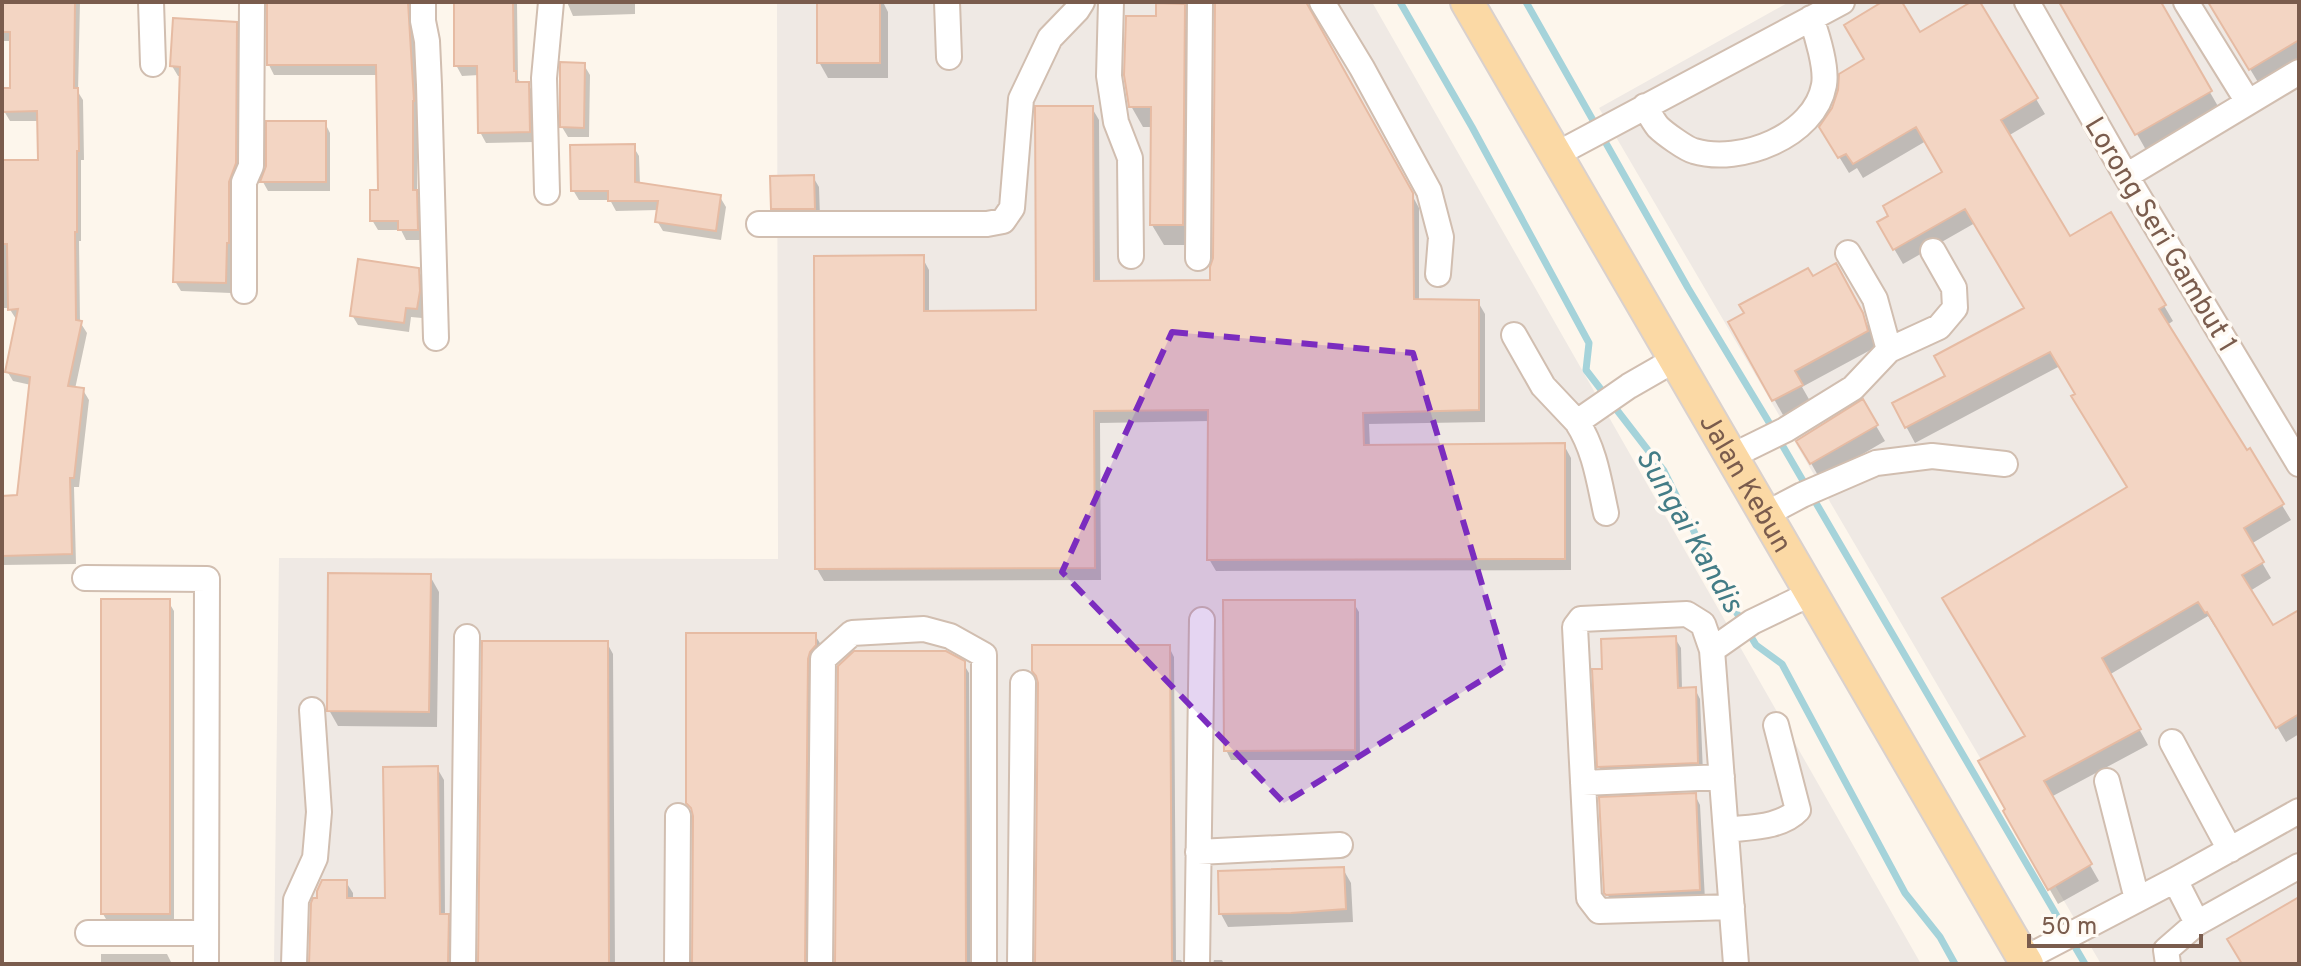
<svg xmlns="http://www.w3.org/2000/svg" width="2301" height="966" font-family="Overpass,sans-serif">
	<rect width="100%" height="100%" fill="#fdf6ec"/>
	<path fill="#efe9e4" d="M777,2H1372L1921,964H274L279,558L778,559Z
		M1789,2H2299V964H2101L1599,108Z"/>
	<path fill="#0003" d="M2,2H80L78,92L83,100L84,160H81V241H79L80,322L87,333L75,389L83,390L89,400L79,487H74L76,564L2,565V498L19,497L31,385L13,381L7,371L16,319L9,308H2V191L5,190L40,162L39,121H10L4,111L12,90V41H2Z
		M288,2H419L414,6L413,33L417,55L419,110L417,111V194L422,202L423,240H406L401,230H378L372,220L380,192L379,75H274L269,65Z
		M456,2H517L518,79L521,83L528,84L534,94L535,142L486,143L480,132L479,75L462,76L456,65Z
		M567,2H635V14L573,16Z
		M819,2H883L888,12V78H828L819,62Z
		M1217,2H1304L1359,97L1419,208V301L1478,302L1485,314V422L1369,424L1370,447L1564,445L1571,458V570L1216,571L1209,559L1210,421L1100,423L1101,580L824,581L817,569L922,257L929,270V313L1038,312L1092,108L1099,120L1100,283L1212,282L1215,258Z
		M1886,2H1900L1920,34L1978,2L2045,114L2008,136L2069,239L2111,215L2173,321L2167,325L2246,453L2249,451L2291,520L2251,544L2271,578L2250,591L2272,628L2299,623V734L2286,742L2218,626L2215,627L2208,616L2109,675L2148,745L2051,797L2099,881L2058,904L2005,811L2027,737L2130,488L2060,366L1915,443L1894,404L1947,377L2026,309L1975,223L1903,264L1879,223L1945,173L1926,141L1863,178L1857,168L1849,173L1821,127L1867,60Z
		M2062,2H2158L2219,108L2146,150Z
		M2210,2H2299V61L2259,84Z
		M1184,6L1196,26L1194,245H1164L1152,225L1153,127H1143L1131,106Z
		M236,24L242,34L241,174L234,252H232L231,293L181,291L175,281L182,76H178L172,66Z
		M584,65L590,75L589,137H568L562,127Z
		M325,123L330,133V191H268L263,182Z
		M633,146L639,156L640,185L720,197L726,207L721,240L663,231L657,221L658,210L616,211L610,200H579L573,190Z
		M813,177L819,187L820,218H779L773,208Z
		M1835,266L1871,331L1876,347L1802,387L1810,401L1783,415L1731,322Z
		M418,270L424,280L422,318L411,317L409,332L358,325L352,315Z
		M1862,402L1885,441L1820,479L1799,442Z
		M430,576L439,592L437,727L338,726L329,710Z
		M168,601L174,611V924H109L103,914Z
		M1353,602L1359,612L1360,760H1231L1226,750Z
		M815,635L821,645L810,964H694L695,816L688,803Z
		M1675,638L1681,648L1682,689H1695L1700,699L1703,773L1605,777L1599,767Z
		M607,643L613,654L615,964H480Z
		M1169,647L1174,657L1176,960H1181L1183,964H1036Z
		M963,663L969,673L971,964H837Z
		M437,768L444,780L445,916H447L454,927L455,964H311L346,882L353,893V900H387Z
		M1695,795L1700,805L1705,900L1613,904L1606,892Z
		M1343,869L1351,883L1353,922L1228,927L1221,914Z
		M101,954H167L172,964H101Z
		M1214,960H1222L1224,964H1213Z"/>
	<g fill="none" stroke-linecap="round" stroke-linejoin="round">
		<path stroke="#a5d3da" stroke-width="7" d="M1400,2L1472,127L1589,343L1586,370L1664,471L1723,590L1756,645L1782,664L1905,893L1940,937L1955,964
			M1526,2L1688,288L1767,419L2085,964"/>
	</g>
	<path fill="#f3d5c3" stroke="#e6bba3" stroke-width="2" d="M2,2H75L74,88H78L79,151H77V232H75L76,320L82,321L68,386L84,388L74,478H70L72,554L2,556V496L17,495L30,377L5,372L18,309L8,310L7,244H3V160H38L37,111L2,112V88H10V32H2Z
		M408,2L414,101H413V190H417L418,230H398V221H370V190H378L376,65H267V3Z
		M454,2H513L514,71H516V82H529L530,132L478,133L477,66H454Z
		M817,2H880V63H817Z
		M1215,2H1306L1413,193L1414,299L1479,300V410L1363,413L1364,445L1565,443V559L1207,560L1208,410L1094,411L1095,568L815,569L814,256L924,255V311L1036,310L1035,106H1093L1094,281L1210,280V267L1213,258Z
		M1882,2H1902L1920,32L1971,2H1980L2038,98L2001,120L2070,236L2111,212L2166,305L2159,309L2247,450L2250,448L2284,504L2244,528L2264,562L2242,575L2273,625L2299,610V714L2276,728L2207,612L2205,613L2198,602L2102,658L2141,729L2044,781L2092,864L2048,890L2003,811L2005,809L1978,761L2025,736L1942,598L2127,487L2071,396L2075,394L2050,352L1905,428L1892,403L1945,376L1934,356L2024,308L1965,209L1893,250L1877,222L1888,216L1883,206L1942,172L1916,127L1853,164L1846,154L1838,158L1819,127L1832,108L1838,90L1839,74L1864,59L1844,25Z
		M2059,2H2161L2212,91L2135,135Z
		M2208,2H2299V40L2249,70Z
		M1156,3L1185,4L1183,225H1150L1151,107H1129L1124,75L1126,16H1156Z
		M173,18L237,22L236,163L229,182V243H227L226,283L173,282L180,67L170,66Z
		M560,62L585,63L584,128L560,127Z
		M266,121H326V182H260L266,166Z
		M635,144V182L721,195L716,231L655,222L658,201H608V191H571L570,145Z
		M814,175L815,209H771L770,176Z
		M358,259L419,268L420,291L417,309L406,308L404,323L350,316Z
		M1836,263L1863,313L1868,331L1795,371L1803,385L1772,401L1728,322L1744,313L1739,305L1808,268L1813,276Z
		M1863,399L1878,425L1810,464L1796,441Z
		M328,573L431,574L429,712L327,711Z
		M101,599H170V914H101Z
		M1223,600H1355V750L1224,751Z
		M686,633H816V645L810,652L808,659L805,964H692L693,816L691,808L686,803Z
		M1676,636L1678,688L1696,687L1698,763L1597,767L1592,669H1602L1601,639Z
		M482,641H608L609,964H478Z
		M1032,645H1170L1172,964H1035L1038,683L1036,676L1032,671Z
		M854,651H946L965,661L966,964H835L838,666Z
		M438,766L440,914H449L448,964H309L311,903L313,898H317V891L322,880H347V898H385L383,767Z
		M1696,793L1700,890L1606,895L1604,893L1599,797Z
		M1344,867L1346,909L1291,913L1219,914L1218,871Z
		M2299,897V964H2242L2227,939Z"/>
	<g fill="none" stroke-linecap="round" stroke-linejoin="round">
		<g stroke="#d1beb0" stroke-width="28">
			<path id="minor" d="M151,2L153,64
				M423,2V21L427,41L429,85L436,338
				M947,2L949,57
				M1111,2L1109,76L1116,122L1130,158L1131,256
				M1322,2L1362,68L1429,191L1441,237L1438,274
				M2027,2L2126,176L2299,464
				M2186,2L2248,102
				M1645,106C1649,113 1653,121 1658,127C1664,133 1686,149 1694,151C1740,165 1815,136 1824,85C1827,68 1817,35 1811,18
				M1557,154L1842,2
				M2126,176L2299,72
				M547,192L544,78L551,2
				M759,224H987L1003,221L1012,208L1021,99L1050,38L1077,10L1082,2
				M1198,258L1200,2
				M244,291V182L251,166L252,2
				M1514,335L1543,386L1577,422L1629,386L1676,359
				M1889,350L1939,327L1955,308L1954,288L1933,251
				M1577,422C1595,450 1599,481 1606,513
				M1732,456L1785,430L1853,388L1889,350L1875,299L1848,253
				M1766,514L1802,495L1876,463L1932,456L2005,464
				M85,578L207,579L206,964
				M1712,650L1703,624L1687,614L1581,619L1575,627L1589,898L1599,911L1732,907
				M2172,742L2230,850
				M2107,781L2137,899
				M1583,783L1722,777
				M1726,830C1749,827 1781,828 1798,810L1776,725
				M1198,852L1340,845
				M2197,923L2299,866
				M88,933H206
				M2024,959L2175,880L2299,811
				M294,964L296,900L315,858L319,812L312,710
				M463,964L467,637
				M677,964L678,816
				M820,964L823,659L852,633L924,629L950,636L984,655V964
				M1020,964L1023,683
				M1197,964L1202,620
				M1736,964L1712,650L1752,622L1812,593
				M2168,964L2166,950L2197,923L2175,880"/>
		</g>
		<g stroke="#dad1cd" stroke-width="36">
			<g id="major">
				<path id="s1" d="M1467,2L2027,964"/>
			</g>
		</g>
		<use href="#minor" stroke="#fff" stroke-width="24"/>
		<use href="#major" stroke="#fbd9a5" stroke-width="32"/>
	</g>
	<path fill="#7b2cbf" fill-opacity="0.2" stroke="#7b2cbf" stroke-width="6" stroke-dasharray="16 10" stroke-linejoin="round" d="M1172,332L1413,353L1506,665L1284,803L1062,572Z"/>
	<g text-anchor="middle" stroke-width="7" stroke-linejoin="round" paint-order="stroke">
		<g font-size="28" fill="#7a5c4d" stroke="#fffaf3">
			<text transform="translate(2162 234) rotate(59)" y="10">Lorong Seri Gambut 1</text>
			<text dy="10" stroke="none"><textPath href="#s1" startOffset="556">Jalan Kebun</textPath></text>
		</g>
		<g font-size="30" font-style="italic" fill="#437c86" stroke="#fffaf3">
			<text transform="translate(1690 530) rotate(60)" y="10">Sungai Kandis</text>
		</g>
	</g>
	<rect width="2301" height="966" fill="none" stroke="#7a5c4d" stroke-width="8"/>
	<path d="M2029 934v12h172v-12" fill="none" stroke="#7a5c4d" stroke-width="4"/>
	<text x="2041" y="934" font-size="24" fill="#7a5c4d" stroke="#fffaf3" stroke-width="6" paint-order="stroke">50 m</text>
</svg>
